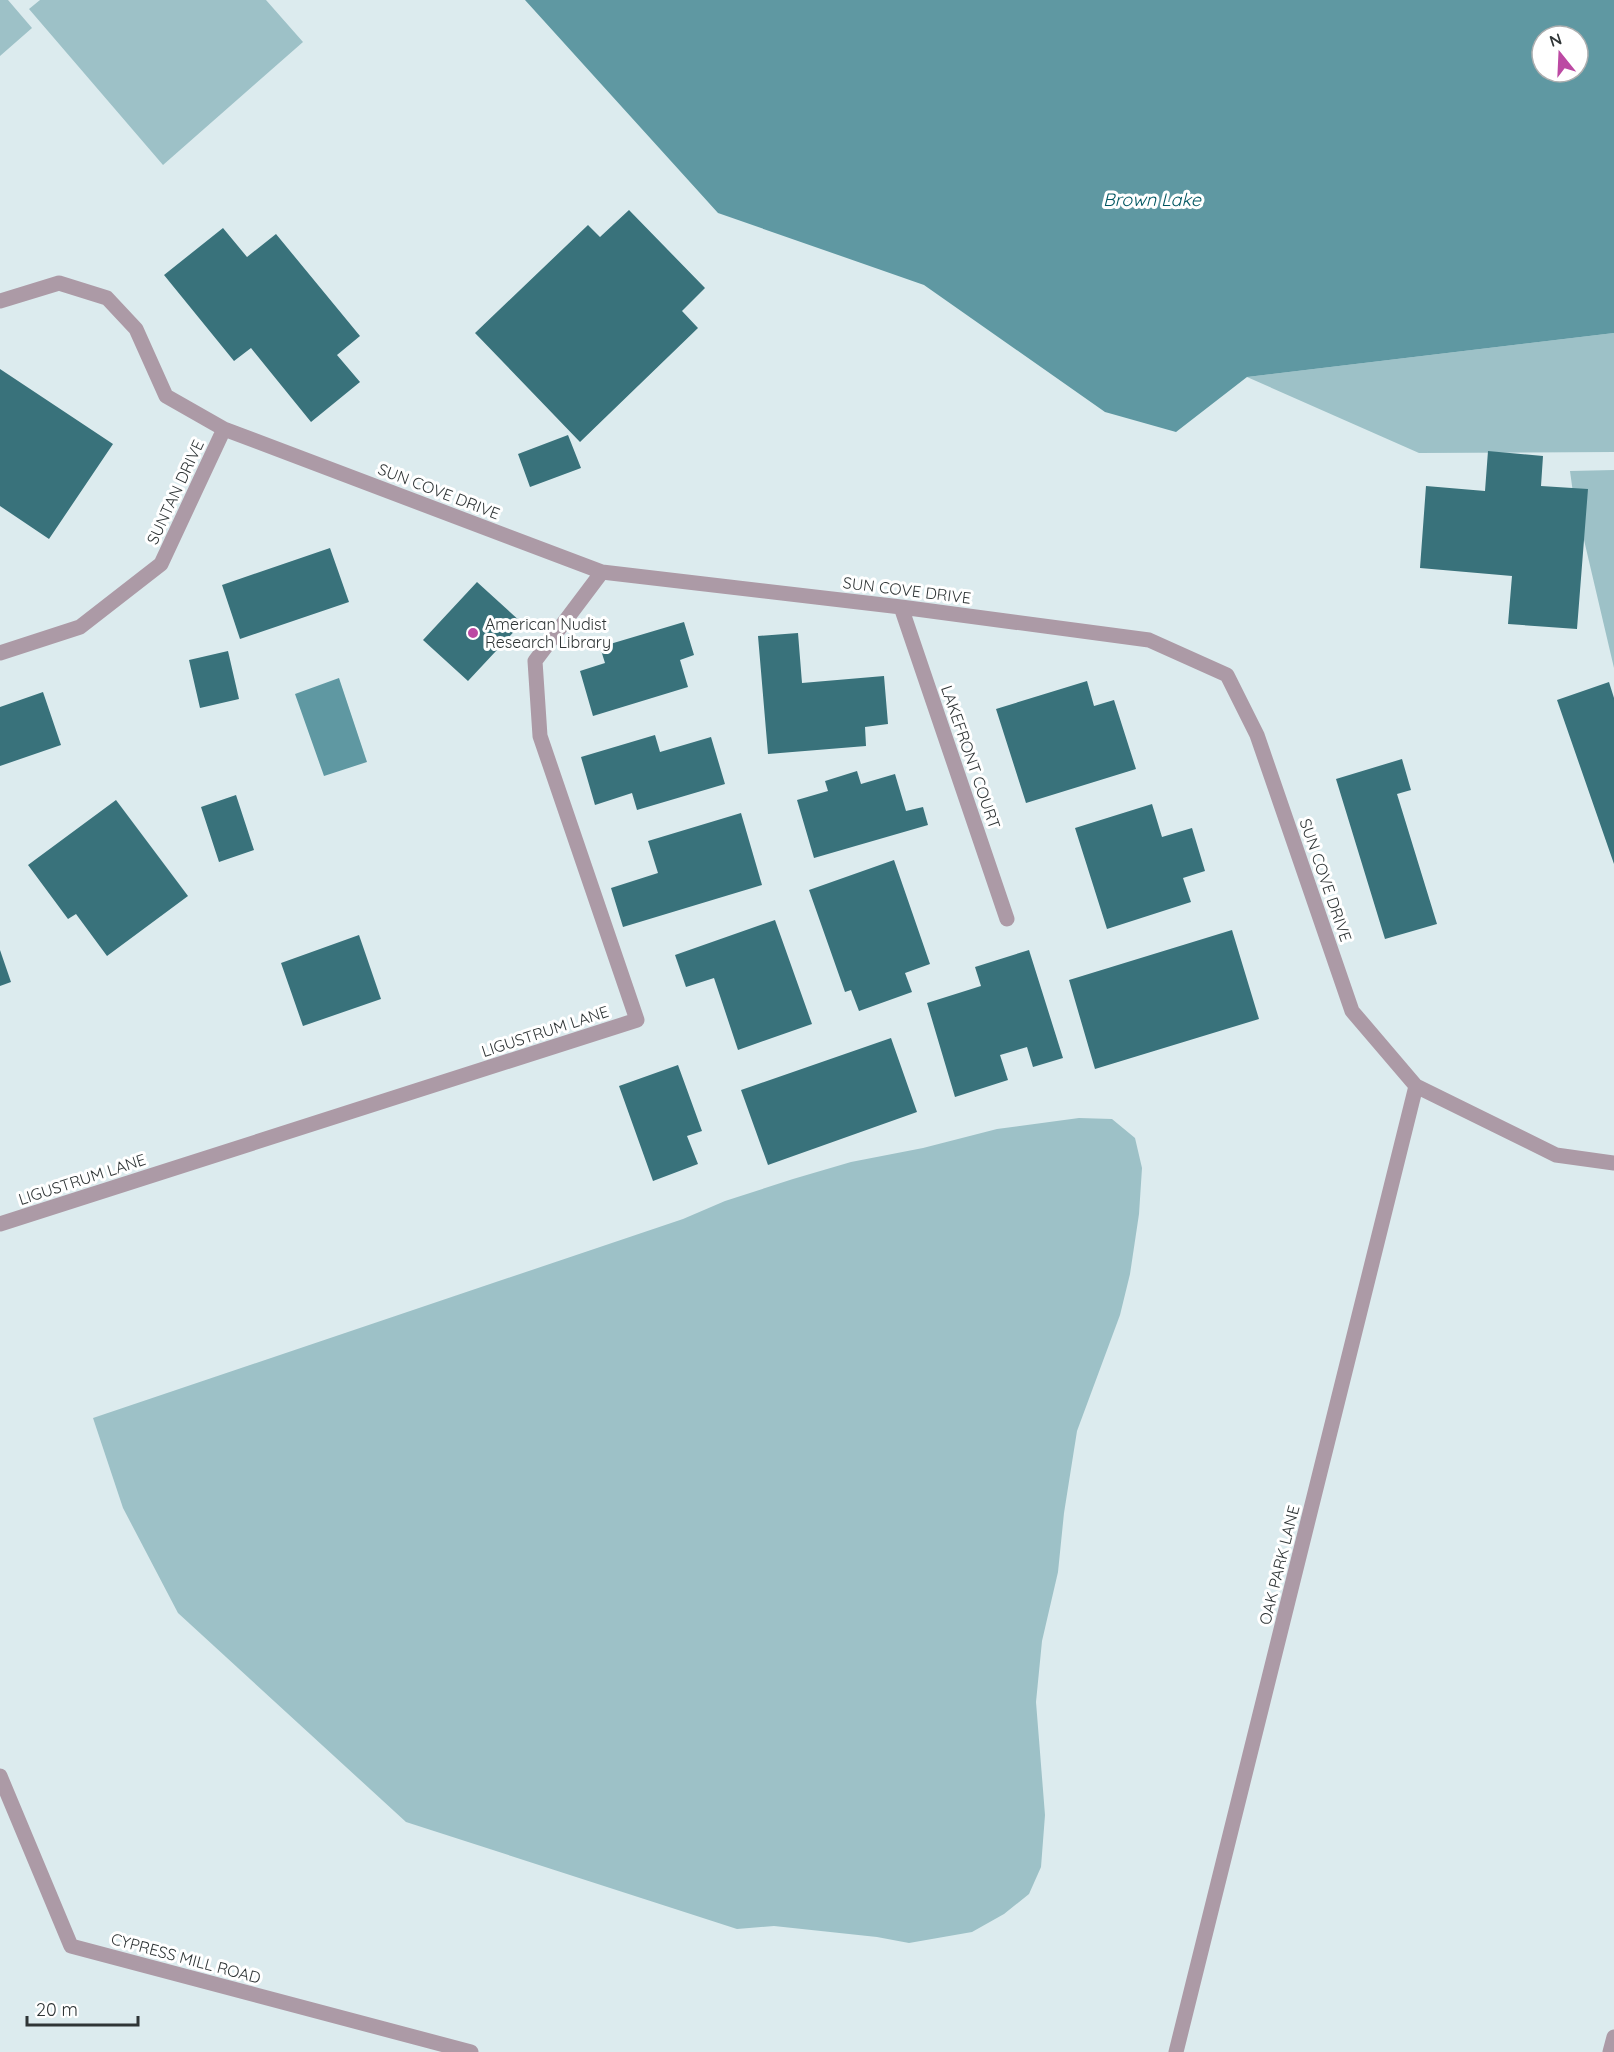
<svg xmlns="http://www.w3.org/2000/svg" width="1614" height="2052" font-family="Quicksand,sans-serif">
	<rect width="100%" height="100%" fill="#dcebee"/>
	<path fill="#9dc1c7" d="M0,0H8L32,28L0,56Z
		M40,0H266L303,42L163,165L29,9Z
		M1614,333V452L1419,453L1247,377Z
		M1614,470V668L1573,493L1570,471Z
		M1079,1118L1112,1119L1135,1138L1142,1168L1139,1214L1130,1274L1120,1315L1077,1431L1064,1513L1058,1572L1042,1641L1036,1702L1045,1815L1041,1867L1029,1894L1004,1914L972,1932L909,1943L877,1937L774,1926L737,1929L406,1822L178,1613L123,1508L93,1418L683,1219L725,1201L793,1179L851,1162L923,1148L997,1129Z"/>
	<path fill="#5f98a2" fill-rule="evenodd" d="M525,0H1614V333L1247,377L1176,432L1105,412L924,285L718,213ZM1542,36H1578V72H1542Z
		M339,678L367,762L324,776L295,694Z"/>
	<path fill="#39727b" d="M629,210L705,288L682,311L698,328L580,442L475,333L588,225L600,237Z
		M223,228L247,257L276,234L360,336L337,355L360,382L311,422L251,348L234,361L164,275Z
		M0,369L113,444L49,539L0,506Z
		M568,435L581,468L530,487L518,454Z
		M1488,451L1543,456L1541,486L1588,489L1577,629L1508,624L1512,576L1420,568L1426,486L1485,491Z
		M330,548L349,602L240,639L222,585Z
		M477,582L522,623L468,681L423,640Z
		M684,622L694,655L680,660L688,687L593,716L580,671L605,663L600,647Z
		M798,633L802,683L884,676L888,724L865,727L866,746L768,754L758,636Z
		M228,651L239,699L200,708L189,660Z
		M1087,681L1094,706L1114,700L1136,769L1026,803L996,709Z
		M1609,682L1614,698V864L1557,700Z
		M43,692L61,745L0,766V707Z
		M655,735L660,752L711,737L725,784L637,810L632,793L595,805L581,757Z
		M1402,759L1411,790L1397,794L1437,924L1385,939L1336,779Z
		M857,771L861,784L895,774L906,811L923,807L928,825L814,858L797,800L828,791L825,781Z
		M236,795L254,850L219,862L201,807Z
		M116,800L188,896L107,956L76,914L68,919L28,865Z
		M1152,804L1162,837L1192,828L1205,871L1183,878L1191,902L1107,929L1075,828Z
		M741,813L762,885L623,927L611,888L658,873L648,841Z
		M894,860L930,964L905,973L912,992L859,1011L851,990L845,992L809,890Z
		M775,920L812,1024L738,1050L714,978L686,987L675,955Z
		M1232,930L1259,1019L1095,1069L1069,980Z
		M359,935L381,999L303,1026L281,963Z
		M0,950L11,982L0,986Z
		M1029,950L1063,1058L1033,1067L1027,1047L1000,1055L1008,1080L955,1097L927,1003L981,986L975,967Z
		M891,1038L917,1112L768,1165L741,1090Z
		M678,1065L702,1131L687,1136L698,1164L653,1181L619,1086Z"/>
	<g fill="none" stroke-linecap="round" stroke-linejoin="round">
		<path stroke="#ac9aa6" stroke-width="15" d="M0,301L59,283L107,298L136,329L166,396L224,429L602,572L901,607L1149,640L1227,675L1257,735L1352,1011L1416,1086L1556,1155L1614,1163
			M901,607L1007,919
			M0,653L80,627L161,564L224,429
			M0,1224L637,1020L540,736L535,661L602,572
			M0,1776L71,1946L471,2052
			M1176,2052L1416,1086
			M1610,2052L1614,2037"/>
	</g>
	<circle fill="#bc49a3" stroke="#fff" stroke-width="2" cx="473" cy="633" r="6"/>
	<g text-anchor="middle" stroke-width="6" stroke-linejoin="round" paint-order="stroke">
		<g font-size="16" fill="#2f3536" stroke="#fff">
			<text transform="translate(439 491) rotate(21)" y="6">SUN COVE DRIVE</text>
			<text transform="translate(175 492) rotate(-65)" y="6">SUNTAN DRIVE</text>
			<text transform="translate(907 590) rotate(7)" y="6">SUN COVE DRIVE</text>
			<text transform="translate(971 757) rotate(71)" y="6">LAKEFRONT COURT</text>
			<text transform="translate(1326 880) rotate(71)" y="6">SUN COVE DRIVE</text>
			<text transform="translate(545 1031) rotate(-18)" y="6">LIGUSTRUM LANE</text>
			<text transform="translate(82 1179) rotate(-18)" y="6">LIGUSTRUM LANE</text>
			<text transform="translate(1279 1565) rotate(-76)" y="6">OAK PARK LANE</text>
			<text transform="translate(186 1958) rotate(15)" y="6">CYPRESS MILL ROAD</text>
		</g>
		<g font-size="16" fill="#2f3536" stroke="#fff" text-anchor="start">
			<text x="485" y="630">American Nudist<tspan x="485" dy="18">Research Library</tspan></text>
		</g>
		<g font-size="18" font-style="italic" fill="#005762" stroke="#fff">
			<text x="1152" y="206">Brown Lake</text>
		</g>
	</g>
	<g transform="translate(1560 54) rotate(342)"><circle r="28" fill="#ffffff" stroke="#acaeaf" stroke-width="1.5"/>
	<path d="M0-4.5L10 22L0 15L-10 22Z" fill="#bc49a3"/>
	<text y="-9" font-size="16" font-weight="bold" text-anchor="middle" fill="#2f3536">N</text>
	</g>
	<path d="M27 2016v9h111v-9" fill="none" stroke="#2f3536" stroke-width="3"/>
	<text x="36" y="2016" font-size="18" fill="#2f3536" stroke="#ffffff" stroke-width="4.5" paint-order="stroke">20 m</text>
</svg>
